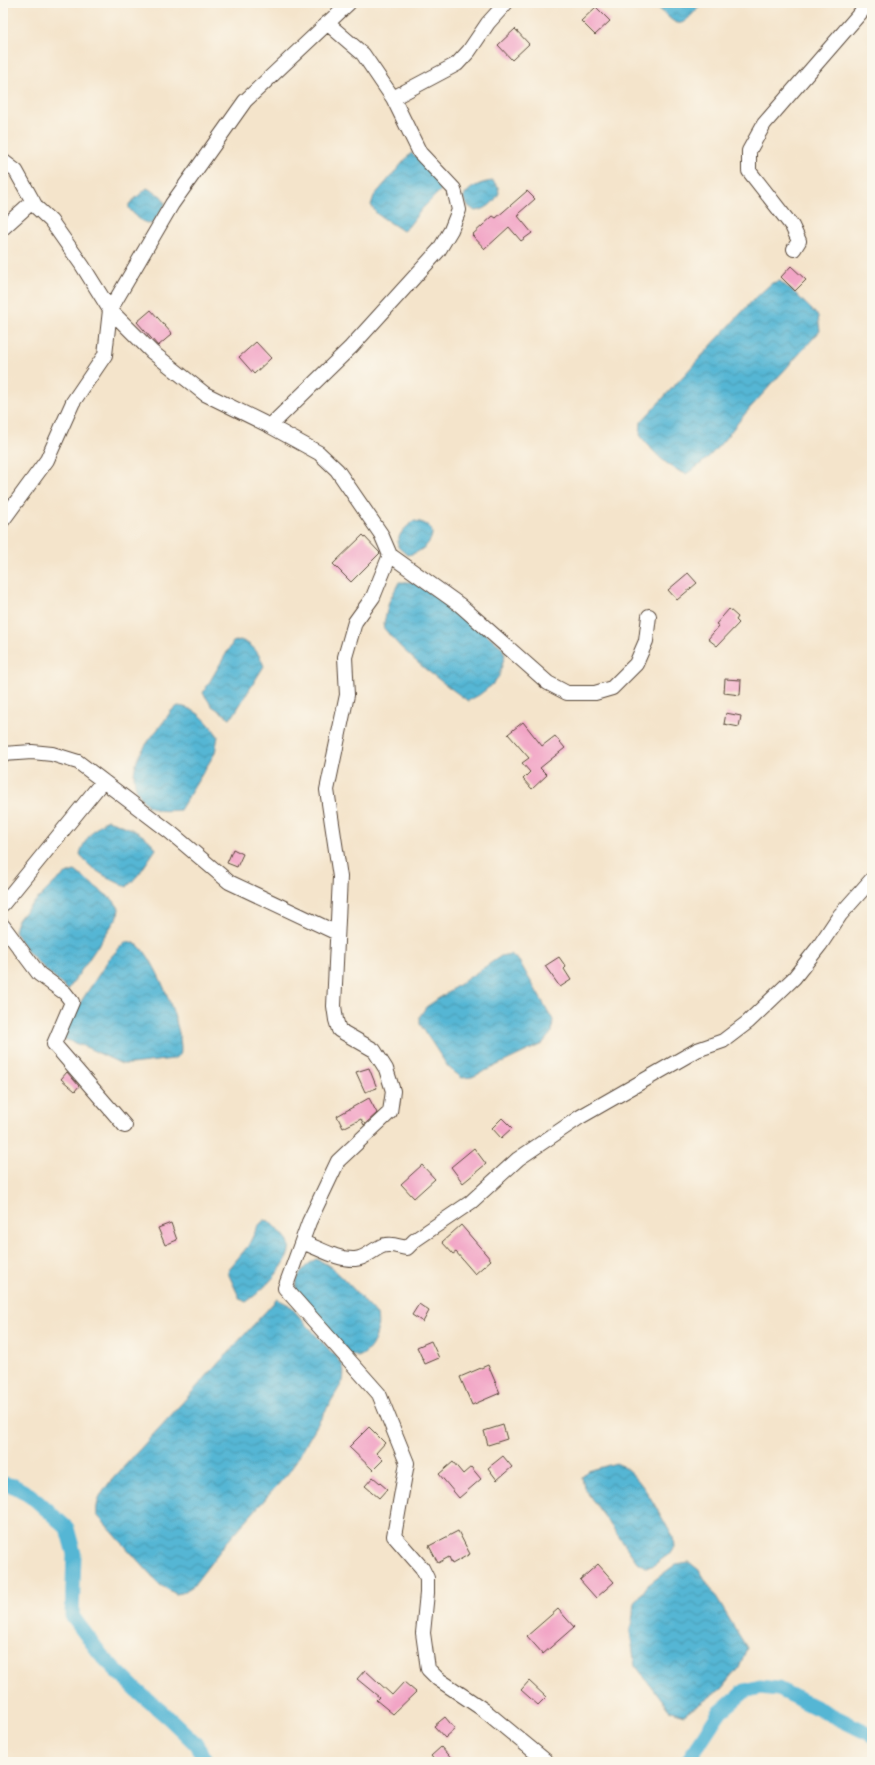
<svg xmlns="http://www.w3.org/2000/svg" width="875" height="1765" font-family="Itim,sans-serif">
	<defs>
		<pattern id="water-waves" width="16" height="10" patternUnits="userSpaceOnUse"><rect width="16" height="10" fill="#55b6d4"/><path d="M0 5q4-4 8 0t8 0" fill="none" stroke="#4894ab"/></pattern>
	</defs>
	<rect width="100%" height="100%" fill="#fbf7ec"/>
	<filter id="ink" filterUnits="userSpaceOnUse"><feTurbulence type="fractalNoise" baseFrequency=".025" numOctaves="2"/><feDisplacementMap in="SourceGraphic" scale="8" xChannelSelector="R" yChannelSelector="G"/><feConvolveMatrix kernelMatrix="1 2 1 2 8 2 1 2 1" color-interpolation-filters="sRGB"/></filter>
	<filter id="wash" filterUnits="userSpaceOnUse"><feTurbulence type="fractalNoise" baseFrequency=".012" numOctaves="4" result="noise"/><feDisplacementMap in="SourceGraphic" scale="16" xChannelSelector="R" yChannelSelector="G"/><feGaussianBlur stdDeviation="0.9" result="paint"/><feColorMatrix in="noise" values="0 0 0 0 0 0 0 0 0 0 0 0 0 0 0 0 0 1.4 0 .05"/><feComposite in="paint" operator="in"/></filter>
	<g filter="url(#wash)">
		<rect width="100%" height="100%" fill="#f4e4cb"/>
		<path fill="url(#water-waves)" stroke="#487079" d="M653,3H702C677,33 680,27 653,3Z
			M411,153L417,157L442,184L441,190L422,209L408,227L403,231L377,214L371,205L374,196Z
			M493,181L498,187L499,193C494,203 486,210 475,211L467,205L463,198C468,187 482,182 493,181Z
			M147,188L161,196L165,202V205L152,224C141,223 135,216 129,208V204Z
			M780,281L797,295L818,316L820,331C797,357 773,382 750,408C730,431 713,459 686,474C667,467 652,451 640,435L641,422L754,299L772,283Z
			M414,521C446,524 430,552 407,555L398,547C396,535 405,528 414,521Z
			M399,582H412L433,595L484,632L502,647L505,655L499,676L492,685L479,695L468,701C438,679 405,656 383,627L389,602Z
			M240,640C253,644 259,653 264,666L233,716L230,718L212,706L203,693L233,642Z
			M178,706C197,708 207,721 218,736L215,753L180,810C161,811 151,813 140,796C120,763 155,737 171,711Z
			M107,820C122,824 149,835 156,849L139,874L127,887C112,880 88,869 80,854C83,841 96,826 107,820Z
			M75,871L113,900L119,908L118,916L68,990C57,981 12,941 15,927C17,917 34,903 41,896C51,886 62,873 75,871Z
			M125,942C132,942 136,943 141,948C156,960 187,1038 180,1055L173,1059L131,1064H122L88,1048L64,1039L62,1035L63,1029L109,959Z
			M510,954L519,961L553,1020L552,1032L542,1044L472,1077L462,1078L448,1067L420,1024V1016L426,1007L501,956Z
			M264,1220L269,1221C274,1227 284,1234 288,1241C297,1259 259,1294 246,1302L240,1299L228,1273L229,1269L248,1246L258,1226Z
			M316,1259C336,1265 362,1300 377,1315C380,1331 374,1351 358,1357L350,1354L297,1293C293,1278 303,1267 316,1259Z
			M277,1299L289,1305L342,1364L344,1372L343,1381L290,1471L226,1543L193,1586L182,1593L176,1594L160,1585L97,1515C95,1502 102,1493 109,1483Z
			M616,1463C640,1471 660,1516 673,1537L674,1547L668,1555L652,1566L645,1567L637,1562L584,1488L582,1477L588,1471Z
			M689,1562L700,1571L747,1648L739,1667L721,1689L684,1715L669,1710L635,1665L630,1632L635,1603L648,1585L676,1564Z"/>
		<g fill="none" stroke-linecap="round" stroke-linejoin="round">
			<path stroke="#55b6d4" stroke-width="15" d="M3,1484L14,1486L30,1495L67,1528L74,1554L72,1616L102,1656L136,1690L170,1719L195,1743L207,1762
				M687,1762L719,1713L745,1691L760,1687L778,1689L872,1735"/>
		</g>
		<g id="blocks">
			<path fill="#f2a5c6" d="M596,7L610,21L595,35L581,21Z
				M515,29L529,44L512,60L498,45Z
				M527,191L535,199L519,213L520,215L518,216L532,233L521,241L509,227L485,249L472,235L493,216L496,218Z
				M791,266L806,280L795,291L781,277Z
				M151,310L172,334L158,346L137,322Z
				M256,342L271,358L254,374L239,357Z
				M363,535L380,553L351,582L333,564Z
				M688,573L697,583L677,600L668,590Z
				M729,609L738,617L736,620L739,623L717,646L708,639L719,626L716,624Z
				M725,679L741,680L740,695L724,693Z
				M726,713L741,716L739,727L724,724Z
				M523,722L542,746L555,736L565,748L540,768L547,775L532,789L523,779L530,772L522,763L529,758L508,734Z
				M233,849L243,854L237,867L227,863Z
				M559,957L566,967L564,969L571,980L560,987L545,966Z
				M369,1068L377,1088L365,1092L356,1072Z
				M67,1072L79,1086L75,1091L61,1079Z
				M369,1098L377,1113L364,1125L361,1119L343,1128L337,1116Z
				M502,1118L512,1128L501,1138L492,1128Z
				M474,1148L486,1164L463,1183L451,1167Z
				M422,1165L435,1179L414,1198L401,1184Z
				M171,1223L177,1240L165,1245L158,1228Z
				M461,1225L491,1260L475,1274L456,1252L453,1254L442,1242Z
				M419,1304L429,1311L423,1322L412,1315Z
				M431,1341L439,1358L425,1364L417,1347Z
				M488,1365L500,1393L472,1405L460,1377Z
				M503,1425L507,1439L488,1445L484,1431Z
				M369,1427L385,1443L376,1453L383,1460L373,1470L349,1447Z
				M503,1456L512,1467L497,1480L488,1468Z
				M453,1462L463,1474L471,1467L481,1479L459,1498L439,1474Z
				M373,1477L387,1489L379,1498L365,1486Z
				M458,1531L470,1554L452,1564L449,1557L438,1563L429,1546Z
				M598,1564L614,1582L596,1598L580,1580Z
				M558,1609L574,1627L543,1654L527,1636Z
				M365,1670L392,1695L404,1682L416,1692L393,1714L376,1700L379,1697L357,1679Z
				M529,1681L546,1697L538,1705L521,1690Z
				M445,1717L455,1729L445,1738L434,1726Z
				M441,1747L454,1762H436L431,1756Z"/>
		</g>
	</g>
	<g filter="url(#ink)">
		<use href="#blocks" fill-opacity="0" stroke="#574638" stroke-width="1"/>
		<g fill="none" stroke-linecap="round" stroke-linejoin="round">
			<g stroke="#574638" stroke-width="16">
				<path id="street" d="M393,98L457,64L469,51L488,23L506,3
					M3,161L16,171L36,207L51,221L82,265L110,310L152,352L205,394L270,426L319,453L337,470L381,534L390,555L373,597L355,622L345,657L347,695L327,790L340,877L334,1006L336,1020L339,1030L374,1050L386,1069L393,1091L390,1112L338,1161L309,1222L285,1288L379,1394L407,1463L394,1536L422,1568L427,1578V1593L423,1633L428,1669L438,1679L484,1710L547,1762
					M3,228L33,201
					M794,249L799,241L792,226L749,171V151L764,124L869,3
					M270,426L351,347L439,250L451,230L459,210L454,189L420,153L393,98L363,54L327,23
					M3,520L47,460L73,402L105,355L110,310L172,204L245,101L349,3
					M390,555L460,605L548,683L567,693H595L612,688L636,664L646,641L649,616
					M3,754L32,752L52,754L78,762L170,832L229,882L337,933
					M3,904L103,781
					M3,926L39,974L65,993L72,1002L54,1044L125,1126
					M302,1242C319,1248 337,1260 355,1259C366,1258 371,1251 380,1247C388,1242 399,1247 407,1248L415,1240L471,1202L518,1159L580,1117L697,1050L723,1041L748,1022L794,978L820,945L840,915L872,879"/>
			</g>
			<use href="#street" stroke="#fff" stroke-width="14"/>
		</g>
	</g>
	<rect width="875" height="1765" fill="none" stroke="#fbf7ec" stroke-width="16"/>
</svg>
